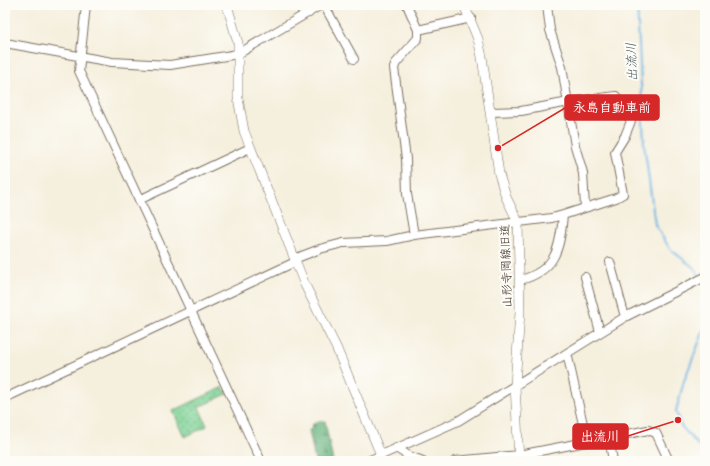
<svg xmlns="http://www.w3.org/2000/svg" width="710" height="466" font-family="Kalam,'Klee One',sans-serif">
	<defs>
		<pattern id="green-dots" width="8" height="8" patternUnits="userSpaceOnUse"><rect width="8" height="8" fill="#7dd195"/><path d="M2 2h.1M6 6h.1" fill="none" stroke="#68aa79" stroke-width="1.8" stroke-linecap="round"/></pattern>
		<pattern id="forest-firs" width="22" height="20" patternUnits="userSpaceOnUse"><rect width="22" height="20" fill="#66b37e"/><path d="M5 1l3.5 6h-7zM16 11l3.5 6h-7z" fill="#559267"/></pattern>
	</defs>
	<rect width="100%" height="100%" fill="#fdfcf7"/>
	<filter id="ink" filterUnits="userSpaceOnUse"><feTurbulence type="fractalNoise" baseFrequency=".025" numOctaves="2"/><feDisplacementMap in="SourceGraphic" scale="8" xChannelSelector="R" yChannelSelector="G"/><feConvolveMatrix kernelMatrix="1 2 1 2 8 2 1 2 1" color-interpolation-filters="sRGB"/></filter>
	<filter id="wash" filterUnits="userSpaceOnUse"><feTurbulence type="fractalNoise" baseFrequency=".012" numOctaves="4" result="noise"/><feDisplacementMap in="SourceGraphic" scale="16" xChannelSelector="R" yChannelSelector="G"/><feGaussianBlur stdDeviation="0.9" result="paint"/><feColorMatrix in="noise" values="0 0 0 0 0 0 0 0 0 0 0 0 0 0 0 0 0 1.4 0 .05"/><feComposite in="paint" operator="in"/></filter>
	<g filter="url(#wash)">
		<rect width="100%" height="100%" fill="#f5efdd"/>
		<path fill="url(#green-dots)" stroke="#5c7e5a" d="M223,387L227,394L199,407L207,426L185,437L173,411Z"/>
		<path fill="url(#forest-firs)" stroke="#506e4e" d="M325,421L333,461H315L309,430L313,428L312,425L315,422Z"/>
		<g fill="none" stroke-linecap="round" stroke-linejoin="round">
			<path stroke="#6db5e5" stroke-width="2" d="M637,5L644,143L655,225L670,249L693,267L700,276
				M702,280L705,290
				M705,327L684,381L676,411L681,426L705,453"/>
		</g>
	</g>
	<g filter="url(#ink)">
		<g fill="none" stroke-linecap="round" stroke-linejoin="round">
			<g stroke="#7c6f61" stroke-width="10">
				<path id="minor" d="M86,5L79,71L261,461
					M304,5L309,13
					M324,5L354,59
					M407,5L418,30V38L396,63L394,68L406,159L407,194L414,235
					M547,5L550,30L562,67L575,146L583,173L585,207
					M418,30L471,18
					M5,43L112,62L170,65L238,54L321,5
					M491,112L521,111L569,102L616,96L631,121L625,136L615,152L623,194L616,198L563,215C560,248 556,271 520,280
					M139,200L250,148
					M294,259L320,249L343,243L387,241L414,235L552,218L563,215
					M610,262L625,317
					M585,277L600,332
					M567,353L587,442
					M5,398L295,262
					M609,437L613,461
					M396,448L409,456L423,461
					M368,461L458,421L625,317L705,277
					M455,461L519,455L648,430L656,433L669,461"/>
			</g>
			<g stroke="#7c6f61" stroke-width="10">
				<path id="tertiary" d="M227,5L238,43V98L244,131L305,285L336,347L381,455
					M464,5L478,39L482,57L499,174L506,197L518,222L520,312L515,385L519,461"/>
			</g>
			<use href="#minor" stroke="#fff" stroke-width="8"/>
			<use href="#tertiary" stroke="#fff" stroke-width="9"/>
		</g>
	</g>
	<g text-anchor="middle" stroke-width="4" stroke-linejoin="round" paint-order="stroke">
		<g font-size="12" fill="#3b2a1e" stroke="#fdfcf7">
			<text transform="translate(506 266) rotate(-92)" y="4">山形寺岡線旧道</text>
		</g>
		<g font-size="13" font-style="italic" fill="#4c5b64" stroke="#fdfcf7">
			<text transform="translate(631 62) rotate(-93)" y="5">出流川</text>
		</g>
	</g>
	<path fill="none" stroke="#d62828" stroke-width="1.5" d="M498 148L565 108M678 420L628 436"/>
	<g fill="#d62828" stroke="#fdfcf7" stroke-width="1.5">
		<circle cx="498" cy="148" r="4"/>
		<circle cx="678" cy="420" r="4"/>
	</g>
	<g fill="#d62828" stroke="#d62828" stroke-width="1.5">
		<rect x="565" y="95" width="94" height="25" rx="4"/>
		<rect x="573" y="424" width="55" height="25" rx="4"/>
	</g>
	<g font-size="13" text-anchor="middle" font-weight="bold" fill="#fff">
		<text x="612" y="112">永島自動車前</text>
		<text x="600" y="441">出流川</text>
	</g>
	<rect width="710" height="466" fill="none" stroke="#fdfcf7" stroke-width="20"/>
</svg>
